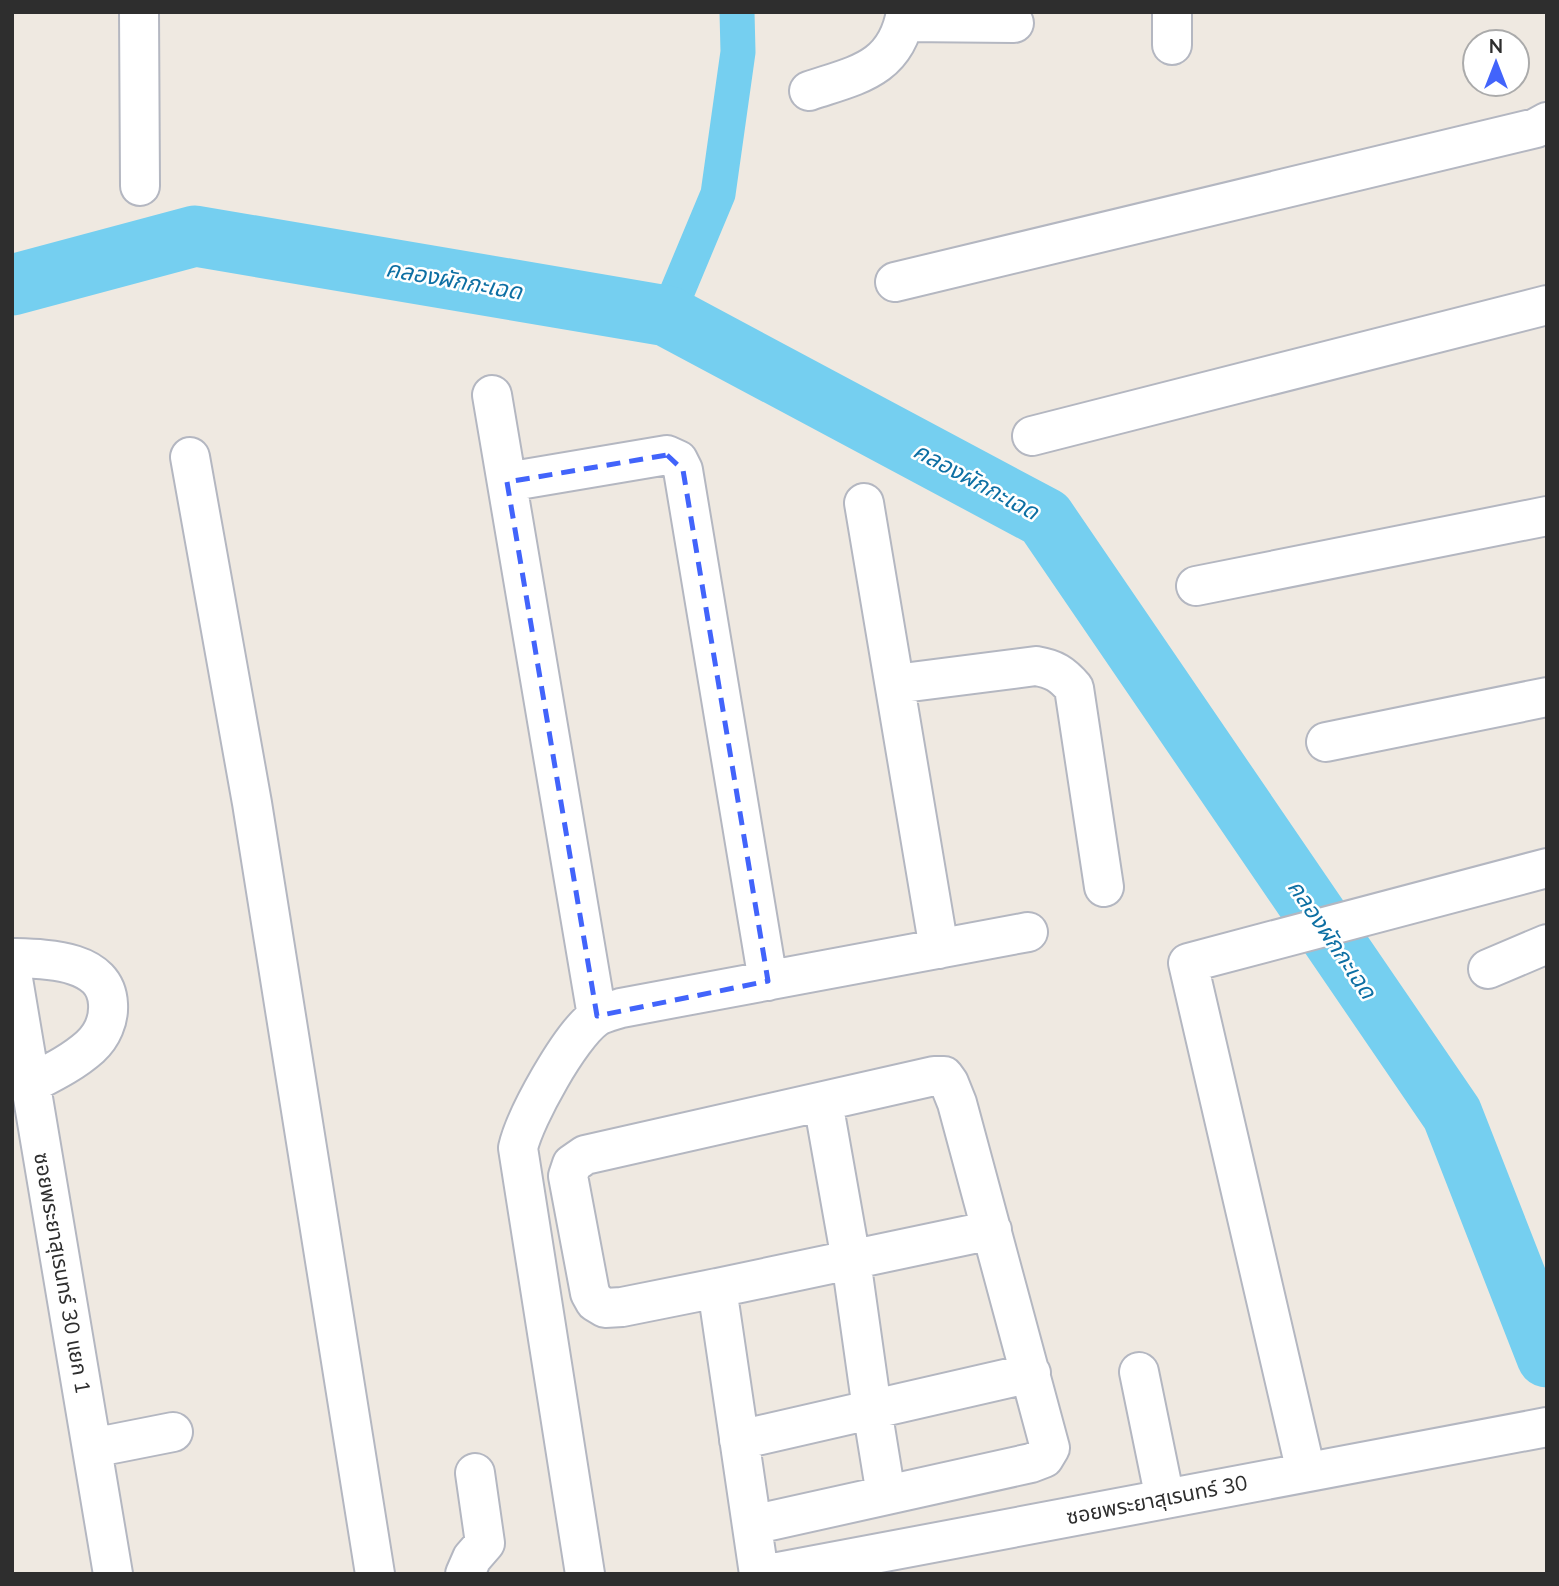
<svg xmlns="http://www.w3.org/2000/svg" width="1559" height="1586" font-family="Mulish,'Noto Sans Thai',sans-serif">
	<rect width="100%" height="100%" fill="#efe9e1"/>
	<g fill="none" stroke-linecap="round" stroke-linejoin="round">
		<path stroke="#75cff0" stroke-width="35" d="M667,316L718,194L738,52L737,12"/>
		<path stroke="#75cff0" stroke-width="61" d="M12,285L195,236L667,316L1045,518L1452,1114L1547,1357"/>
		<g stroke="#b4b7c1" stroke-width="42">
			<path id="minor" d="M139,12L140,186
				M904,22L1014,23
				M1172,45V12
				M809,91C856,75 896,70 906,12
				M895,282L1536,128L1547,122
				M492,395L597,1016
				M1032,436L1547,305
				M190,457L252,803L375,1574
				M507,482L667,455L678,460L683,470L768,981
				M864,503L939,949
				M1196,586L1547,516
				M895,684L1036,666C1054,669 1062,674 1074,688L1104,887
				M1326,742L1547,697
				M12,958C46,959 106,959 108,1004C109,1020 102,1036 90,1047C72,1063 51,1073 30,1084
				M1488,969L1547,944
				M12,973L113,1574
				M823,1102L851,1260L872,1409L886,1495
				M717,1288L992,1230
				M1139,1372L1165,1499
				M739,1440L1031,1373
				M92,1448L173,1432
				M1306,1472L1188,963L1547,868
				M752,1525L1031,1463L1044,1458L1050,1448L957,1103L949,1083L944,1076H934L585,1155L572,1164L568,1176L590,1293L595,1302L605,1308L622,1307L717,1288L759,1574
				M465,1574L472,1558L485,1543L475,1473
				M585,1574L518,1148C525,1117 570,1036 595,1018C602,1013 612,1011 621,1008L1028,932
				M768,1574L1547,1427"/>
		</g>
		<use href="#minor" stroke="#fff" stroke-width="38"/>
	</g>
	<path fill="none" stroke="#4264fb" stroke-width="5" stroke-dasharray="14 9" stroke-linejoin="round" d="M667,455L683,470L768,981L597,1016L507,482Z"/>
	<g text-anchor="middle" stroke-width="5" stroke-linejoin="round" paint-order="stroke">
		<g font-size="21" fill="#2e2e2e" stroke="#fff">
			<text transform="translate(62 1273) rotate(80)" y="7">ซอยพระยาสุเรนทร์ 30 แยก 1</text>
			<text transform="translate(1157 1500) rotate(-11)" y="7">ซอยพระยาสุเรนทร์ 30</text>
		</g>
		<g font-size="23" font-style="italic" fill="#0d6fa3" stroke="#fff">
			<text transform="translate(454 280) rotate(10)" y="8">คลองผักกะเฉด</text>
			<text transform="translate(976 481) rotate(28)" y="8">คลองผักกะเฉด</text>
			<text transform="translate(1332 939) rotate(56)" y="8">คลองผักกะเฉด</text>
		</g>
	</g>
	<rect width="1559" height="1586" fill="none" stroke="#2e2e2e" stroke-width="28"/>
	<g transform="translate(1496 63)"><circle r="33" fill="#ffffff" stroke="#ababab" stroke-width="2"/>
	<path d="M0-5L12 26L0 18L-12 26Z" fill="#4264fb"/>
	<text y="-10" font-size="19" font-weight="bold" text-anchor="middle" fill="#2e2e2e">N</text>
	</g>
</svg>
